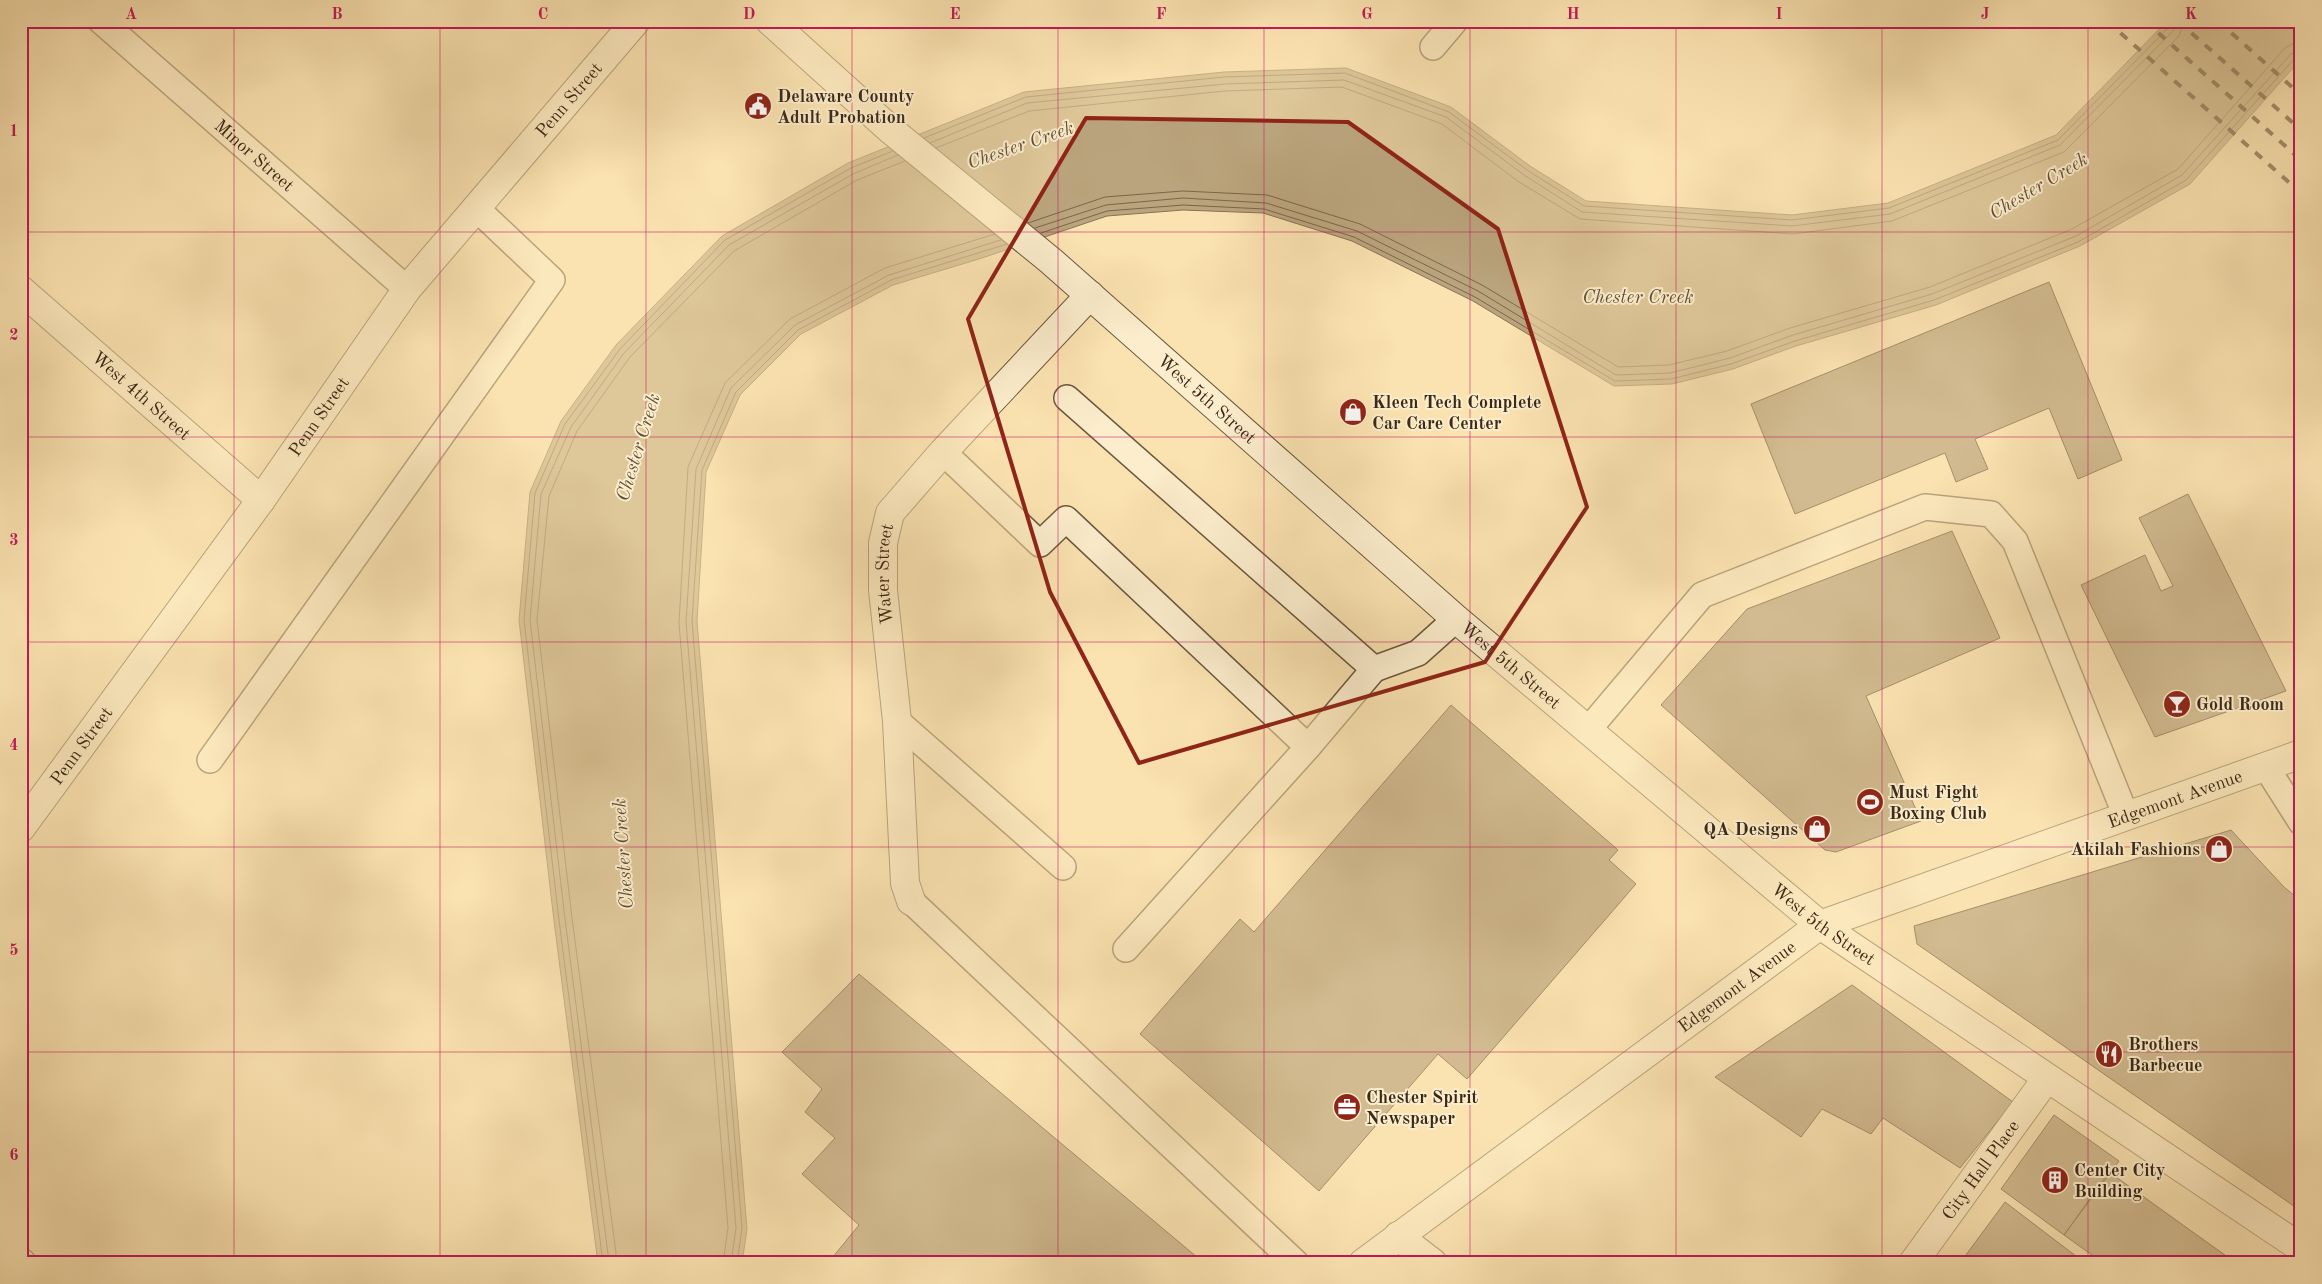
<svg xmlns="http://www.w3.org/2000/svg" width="2322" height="1284" font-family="'Old Standard TT',serif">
	<rect width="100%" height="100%" fill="#fbe3b1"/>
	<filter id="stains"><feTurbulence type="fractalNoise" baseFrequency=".004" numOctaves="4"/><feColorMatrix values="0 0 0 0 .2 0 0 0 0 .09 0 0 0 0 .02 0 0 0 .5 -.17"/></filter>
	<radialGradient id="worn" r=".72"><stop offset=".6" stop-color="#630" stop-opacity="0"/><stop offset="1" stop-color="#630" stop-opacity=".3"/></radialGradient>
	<path fill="#baa47d" stroke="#877355" d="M2167,21H2301V59L2190,184L2080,246L1936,305L1796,346L1733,369L1672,384L1614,386L1473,301L1352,241L1263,213L1183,210L1107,216L979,259L893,285L801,334L740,395L706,472L697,621L747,1229L742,1263H596L597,1256L554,921L519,620L530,492L561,421L616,345L722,236L848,163L1024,92L1224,72L1346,68L1451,107L1530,166L1586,201L1792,215L1888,203L2056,135Z"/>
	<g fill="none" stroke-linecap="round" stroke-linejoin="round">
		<path stroke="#7a664a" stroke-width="1" d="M924,138L1026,97L1224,77L1345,73L1449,112L1527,170L1584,206L1792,220L1889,208L2058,140L2169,27L2170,21
			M930,143L1027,103L1225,84L1344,80L1446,117L1524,175L1582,212L1792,226L1890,214L2060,145L2173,31L2177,21
			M936,148L1029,111L1225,91L1342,87L1442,124L1519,182L1580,219L1793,234L1892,221L2064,152L2179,36L2184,21
			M1028,223L1105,197L1183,191L1267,195L1360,224L1482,285L1618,367L1669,365L1727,351L1790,328L1930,287L2072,229L2178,169L2285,48L2292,44L2301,43
			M1035,228L1106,205L1183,198L1266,203L1357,231L1478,291L1616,375L1670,373L1730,358L1793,335L1932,294L2076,236L2182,175L2291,54L2301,50
			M1041,233L1107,211L1183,205L1264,209L1354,237L1475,297L1615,381L1671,379L1731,364L1795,341L1934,300L2078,242L2186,180L2295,58L2301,56
			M601,1263L602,1255L559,920L524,620L535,493L565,424L620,349L725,240L851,168L893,151
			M607,1263L608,1254L565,919L530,620L541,494L571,427L624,353L729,245L853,174L898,155
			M615,1263L616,1253L572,918L537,620L549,496L577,431L630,357L734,251L857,180L905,161
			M723,1263L728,1228L679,623L688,467L725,383L790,319L885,268L995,234
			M731,1263L736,1228L686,622L696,469L731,388L795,325L889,275L1001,240
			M737,1263L742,1228L692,621L702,470L736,392L798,330L891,280L1007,244"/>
	</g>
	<path fill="#9f8a68" stroke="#3b2918" d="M2049,282L2122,460L2078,479L2049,408L1975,439L1988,469L1956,482L1945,453L1795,514L1751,404Z
		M2188,494L2286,691L2155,737L2081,585L2145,555L2161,591L2173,586L2139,518Z
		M1952,531L2000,638L1866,696L1921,821L1836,852L1825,850L1661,705L1747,609Z
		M1451,705L1618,850L1609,860L1636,884L1467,1079L1438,1054L1319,1191L1140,1034L1240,919L1254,932Z
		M2231,830L2284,887L2301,901V1211L1917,944L1914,926Z
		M859,974L1204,1263H828L859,1225L802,1174L835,1138L805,1112L822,1089L782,1052Z
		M1852,985L2013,1102L1960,1168L1883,1118L1871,1134L1822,1109L1801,1137L1715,1077Z
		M2054,1115L2119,1161L2064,1235L2001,1189Z
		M2109,1172L2236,1263H2103L2064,1235Z
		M2005,1202L2085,1263H1960Z"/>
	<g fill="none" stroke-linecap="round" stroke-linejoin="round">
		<g stroke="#6b583e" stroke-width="28">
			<g id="service">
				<path id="s1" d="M101,21L407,289"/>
				<path d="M1433,47L1455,21"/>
				<path d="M1067,398L1374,669L1308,747"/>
				<path d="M943,452L1040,544L1066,519L1308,747L1126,949"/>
				<path d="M1374,669L1418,653L1456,619"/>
				<path d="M897,721L1063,867"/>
				<path d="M1588,730L1702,595L1925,507L1991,514L2015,541L2126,816"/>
				<path d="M210,760L552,280L476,208"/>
				<path d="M2266,767L2301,822"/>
				<path d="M911,901L1296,1263"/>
			</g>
		</g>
		<g stroke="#6b583e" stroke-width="30">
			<g id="minor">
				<path id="s2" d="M770,21L892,131L1051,261L1456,619L1820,925L2301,1248"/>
				<path id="s3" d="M21,290L261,500"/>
				<path id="s4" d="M21,828L261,500L407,289L636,21"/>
				<path id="s5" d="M911,901L905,883L897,721L883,590V543L890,513L943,452L1090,295"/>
				<path d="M1398,1236L1433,1263"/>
				<path id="s6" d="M1363,1263L1820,925L2301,754"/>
				<path id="s7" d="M1913,1263L2047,1078"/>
			</g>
		</g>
		<g stroke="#3b2918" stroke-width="30">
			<path id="primary" d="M21,1262L22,1263"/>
		</g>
		<use href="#service" stroke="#fcedcc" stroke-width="25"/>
		<use href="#minor" stroke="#fcedcc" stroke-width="28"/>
		<use href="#primary" stroke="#fbe3b1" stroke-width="28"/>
		<path stroke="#3b2918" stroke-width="4" stroke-dasharray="9 9" stroke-linecap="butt" d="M2107,21L2301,193
			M2145,21L2301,160
			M2178,21L2301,130
			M2218,21L2301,95"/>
	</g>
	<path d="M0 0H2322V1284H0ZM1086,118L1348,122L1498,229L1587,507L1485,662L1139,763L1050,592L968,319Z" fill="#fbe3b1" fill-opacity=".55" fill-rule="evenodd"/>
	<path fill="none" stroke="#8f2418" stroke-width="4" stroke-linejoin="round" d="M1086,118L1348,122L1498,229L1587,507L1485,662L1139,763L1050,592L968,319Z"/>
	<path fill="none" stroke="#c2185b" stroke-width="1" stroke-opacity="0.55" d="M234,21V1263M440,21V1263M646,21V1263M852,21V1263M1058,21V1263M1264,21V1263M1470,21V1263M1676,21V1263M1882,21V1263M2088,21V1263M21,232H2301M21,437H2301M21,642H2301M21,847H2301M21,1052H2301"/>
	<defs>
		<g id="civic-disc" transform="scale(1.4375)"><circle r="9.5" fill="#8f2418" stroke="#fcedcc"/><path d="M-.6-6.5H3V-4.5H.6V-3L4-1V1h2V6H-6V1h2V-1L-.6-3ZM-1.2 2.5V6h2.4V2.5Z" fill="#fff"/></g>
		<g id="shop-disc" transform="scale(1.4375)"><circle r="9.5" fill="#8f2418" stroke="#fcedcc"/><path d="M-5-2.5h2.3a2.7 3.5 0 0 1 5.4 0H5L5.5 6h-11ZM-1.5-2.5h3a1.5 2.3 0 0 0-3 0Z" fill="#fff"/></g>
		<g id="bar-disc" transform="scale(1.4375)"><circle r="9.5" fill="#8f2418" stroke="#fcedcc"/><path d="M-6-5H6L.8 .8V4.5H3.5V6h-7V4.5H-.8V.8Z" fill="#fff"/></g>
		<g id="stadium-disc" transform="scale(1.4375)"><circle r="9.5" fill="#8f2418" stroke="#fcedcc"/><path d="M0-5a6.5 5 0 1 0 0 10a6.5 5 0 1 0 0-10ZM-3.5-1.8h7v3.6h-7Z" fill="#fff"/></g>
		<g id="restaurant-disc" transform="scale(1.4375)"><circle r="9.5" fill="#8f2418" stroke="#fcedcc"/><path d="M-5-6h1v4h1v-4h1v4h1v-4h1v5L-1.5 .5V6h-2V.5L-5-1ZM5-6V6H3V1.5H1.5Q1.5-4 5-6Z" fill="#fff"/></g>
		<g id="office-disc" transform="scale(1.4375)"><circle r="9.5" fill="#8f2418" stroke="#fcedcc"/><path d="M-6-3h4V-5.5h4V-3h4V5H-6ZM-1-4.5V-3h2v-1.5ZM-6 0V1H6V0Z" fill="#fff"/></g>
		<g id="building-disc" transform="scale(1.4375)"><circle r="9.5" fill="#8f2418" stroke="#fcedcc"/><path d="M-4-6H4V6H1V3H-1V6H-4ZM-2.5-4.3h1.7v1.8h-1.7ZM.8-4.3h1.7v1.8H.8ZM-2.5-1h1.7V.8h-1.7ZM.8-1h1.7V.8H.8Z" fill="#fff"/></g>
	</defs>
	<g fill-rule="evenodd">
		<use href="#civic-disc" x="758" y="106"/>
		<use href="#shop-disc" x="1353" y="412"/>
		<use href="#bar-disc" x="2177" y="704"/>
		<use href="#stadium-disc" x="1870" y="802"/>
		<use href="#shop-disc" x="1817" y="829"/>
		<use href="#shop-disc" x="2219" y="849"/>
		<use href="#restaurant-disc" x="2109" y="1054"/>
		<use href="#office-disc" x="1347" y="1107"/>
		<use href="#building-disc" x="2055" y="1180"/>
	</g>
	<g text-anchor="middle" stroke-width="4" stroke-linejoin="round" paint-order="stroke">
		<g font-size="18" font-weight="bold" fill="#3b2918" stroke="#fcedcc" text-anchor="start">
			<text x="777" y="102">Delaware County<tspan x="777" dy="21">Adult Probation</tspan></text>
			<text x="1372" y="408">Kleen Tech Complete<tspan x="1372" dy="21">Car Care Center</tspan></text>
			<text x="2196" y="710">Gold Room</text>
			<text x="1889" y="798">Must Fight<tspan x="1889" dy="21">Boxing Club</tspan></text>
			<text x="1798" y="835" text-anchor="end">QA Designs</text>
			<text x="2200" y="855" text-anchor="end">Akilah Fashions</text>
			<text x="2128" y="1050">Brothers<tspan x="2128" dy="21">Barbecue</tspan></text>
			<text x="1366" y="1103">Chester Spirit<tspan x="1366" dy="21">Newspaper</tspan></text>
			<text x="2074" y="1176">Center City<tspan x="2074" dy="21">Building</tspan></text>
		</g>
		<g font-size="18" fill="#3b2918" stroke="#fcedcc">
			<text dy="6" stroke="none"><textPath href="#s4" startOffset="912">Penn Street</textPath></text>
			<text dy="6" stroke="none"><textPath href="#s1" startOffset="204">Minor Street</textPath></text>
			<text dy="6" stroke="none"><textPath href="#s3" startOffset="160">West 4th Street</textPath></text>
			<text dy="6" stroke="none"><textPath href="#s2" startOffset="578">West 5th Street</textPath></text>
			<text dy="6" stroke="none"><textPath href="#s4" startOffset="508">Penn Street</textPath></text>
			<text dy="6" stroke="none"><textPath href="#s5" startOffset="329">Water Street</textPath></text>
			<text dy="6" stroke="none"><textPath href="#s2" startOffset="982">West 5th Street</textPath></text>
			<text dy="6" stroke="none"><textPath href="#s4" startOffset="102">Penn Street</textPath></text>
			<text dy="6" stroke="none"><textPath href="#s6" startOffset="945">Edgemont Avenue</textPath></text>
			<text dy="6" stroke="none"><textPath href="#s2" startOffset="1388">West 5th Street</textPath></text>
			<text dy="6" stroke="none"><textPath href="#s6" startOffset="465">Edgemont Avenue</textPath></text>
			<text dy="6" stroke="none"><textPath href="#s7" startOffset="115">City Hall Place</textPath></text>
		</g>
		<g font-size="19" font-style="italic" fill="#614e36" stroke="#fcedcc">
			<text transform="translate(1020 144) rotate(-19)" y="7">Chester Creek</text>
			<text transform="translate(2038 185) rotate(-31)" y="7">Chester Creek</text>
			<text x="1638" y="303">Chester Creek</text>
			<text transform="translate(637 447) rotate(-73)" y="7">Chester Creek</text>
			<text transform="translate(622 854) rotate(-94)" y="7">Chester Creek</text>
		</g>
	</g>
	<rect width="2322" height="1284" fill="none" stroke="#fbe3b1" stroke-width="55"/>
	<rect x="28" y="28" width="2266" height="1228" fill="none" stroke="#c2185b" stroke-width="2"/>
	<g font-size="16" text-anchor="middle" font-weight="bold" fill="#c2185b">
		<text x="131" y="19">A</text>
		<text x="337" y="19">B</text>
		<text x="543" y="19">C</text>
		<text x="749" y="19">D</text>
		<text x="955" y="19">E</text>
		<text x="1161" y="19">F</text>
		<text x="1367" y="19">G</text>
		<text x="1573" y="19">H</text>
		<text x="1779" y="19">I</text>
		<text x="1985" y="19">J</text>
		<text x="2191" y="19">K</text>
		<text x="14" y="136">1</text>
		<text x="14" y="340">2</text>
		<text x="14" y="545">3</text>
		<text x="14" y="750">4</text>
		<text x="14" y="955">5</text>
		<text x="14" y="1160">6</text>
	</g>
	<rect width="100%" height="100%" filter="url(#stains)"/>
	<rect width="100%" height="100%" fill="url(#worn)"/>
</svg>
